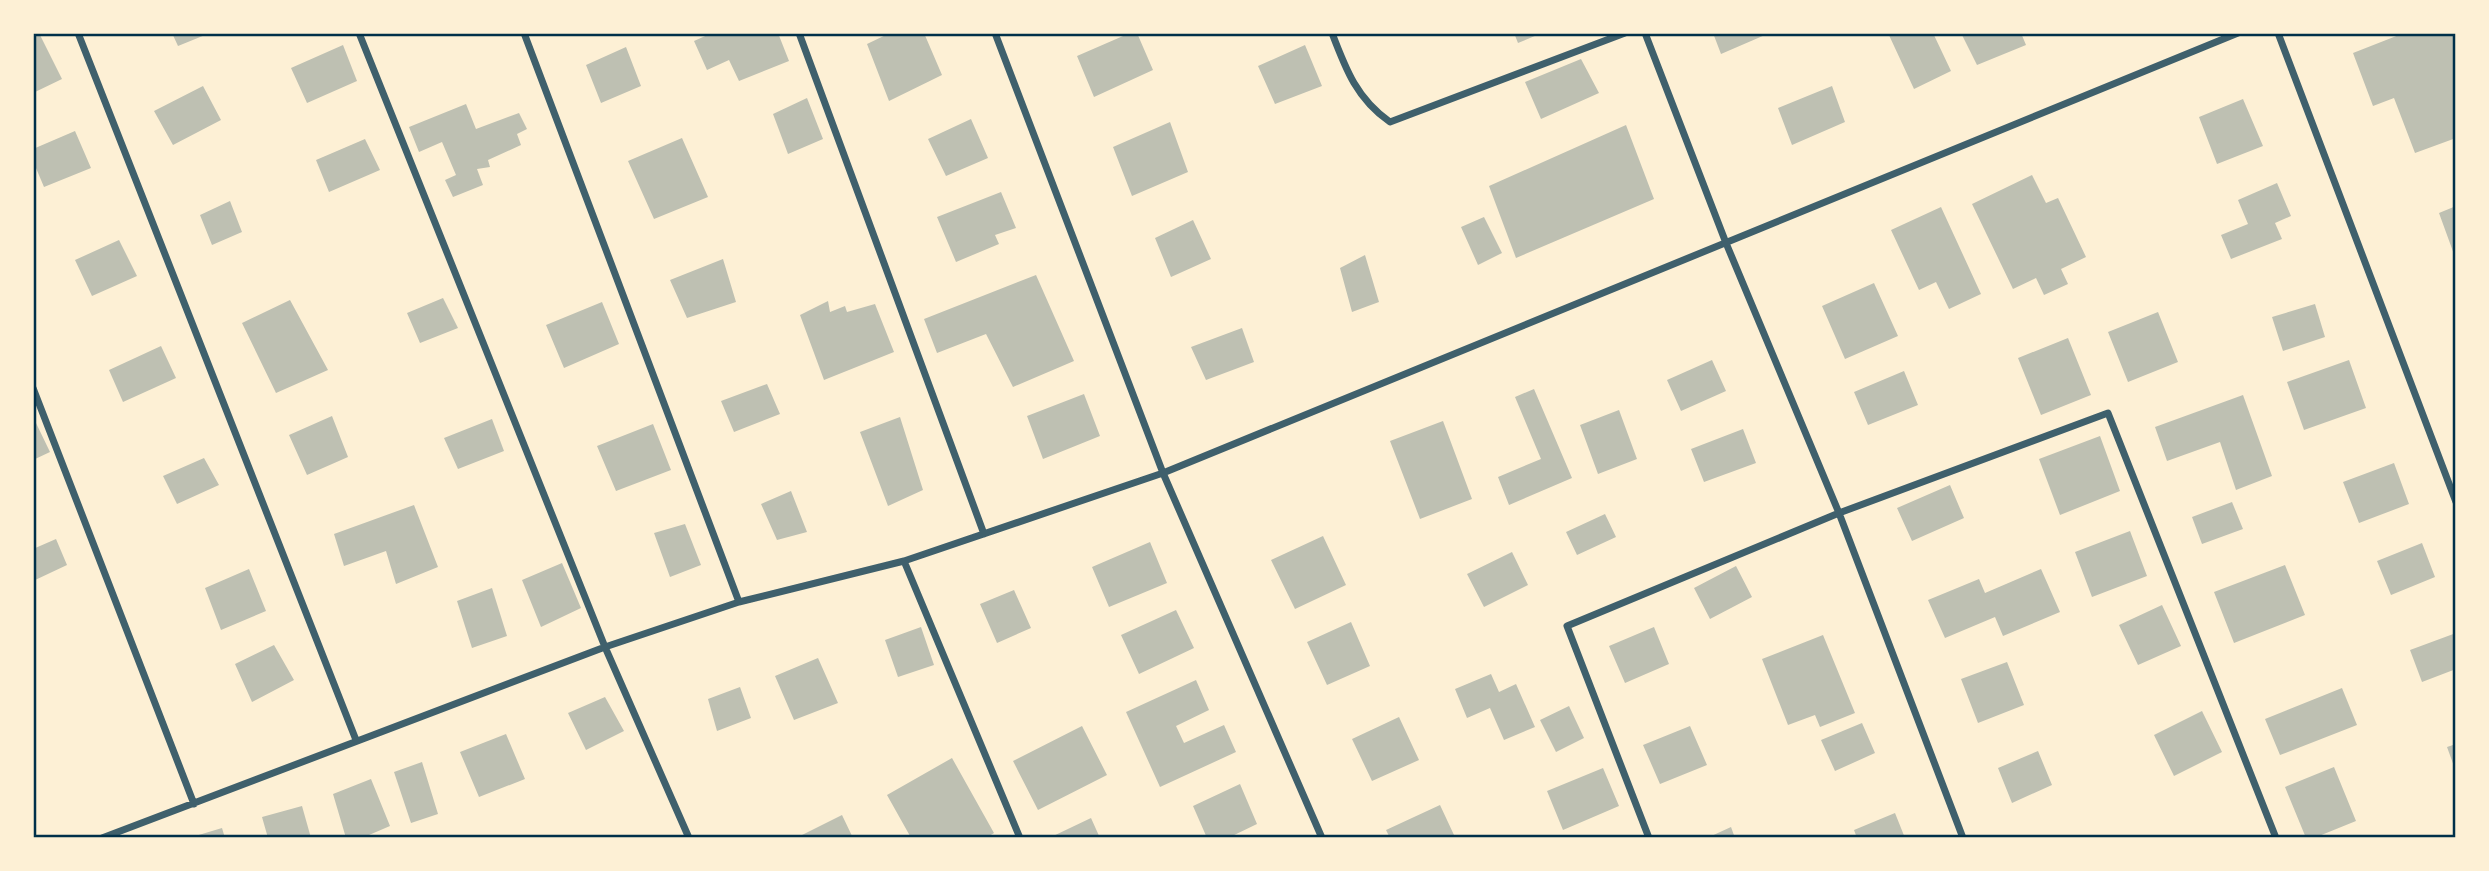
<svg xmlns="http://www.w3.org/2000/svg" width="2489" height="871" font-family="Overpass,sans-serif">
	<rect width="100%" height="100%" fill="#fdf0d5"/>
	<path fill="#bec0b2" d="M33,33H39L62,79L33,93Z
		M172,33H210L178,46Z
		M712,33H778L789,61L739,81L729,60L707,70L694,41Z
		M890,33H924L942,75L889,101L867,44Z
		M1130,33H1137L1153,70L1094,97L1077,56Z
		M1514,33H1542L1518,43Z
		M1713,33H1764L1765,35L1721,54Z
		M1888,33H1933L1951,71L1914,89Z
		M1961,33H2021L2026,45L1977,65Z
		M2404,33H2456V138L2415,153L2394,98L2373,106L2353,53Z
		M343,45L357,81L307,103L291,68Z
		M1305,45L1322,86L1275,104L1258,66Z
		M626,47L641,86L601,103L586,65Z
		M1581,59L1599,93L1541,119L1525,82Z
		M203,86L221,120L173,145L154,111Z
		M1832,86L1845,122L1792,145L1778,108Z
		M807,98L823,139L788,154L773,114Z
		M2243,99L2263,146L2217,164L2199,117Z
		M466,104L476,129L519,113L527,129L517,134L521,145L488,160L490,167L477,169L483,185L453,197L445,180L456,175L442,142L419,152L409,127Z
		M971,119L988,158L946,176L928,139Z
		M1170,122L1188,172L1132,196L1113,147Z
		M1626,125L1654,199L1516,258L1489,186Z
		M75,131L91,168L44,187L33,161V149Z
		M682,138L708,197L654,219L628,161Z
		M365,139L380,170L329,192L316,160Z
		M2032,175L2046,203L2058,198L2086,257L2061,269L2068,284L2044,295L2036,278L2013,289L1972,204Z
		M2277,183L2291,216L2275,223L2282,239L2231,259L2221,235L2248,224L2238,200Z
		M1001,192L1016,228L995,235L999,244L956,262L937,217Z
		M230,201L242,232L212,245L200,215Z
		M2456,206V257H2455L2439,213Z
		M1941,207L1981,294L1949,309L1936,282L1919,290L1891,230Z
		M1484,217L1502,253L1478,265L1461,227Z
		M1193,220L1211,259L1171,277L1155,238Z
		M119,240L137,276L92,296L75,260Z
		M1365,255L1379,302L1352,312L1340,268Z
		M723,259L736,302L687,318L670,280Z
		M1036,275L1074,361L1013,387L986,334L937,353L924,319Z
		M1874,283L1898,336L1845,359L1822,306Z
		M443,298L458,328L420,343L407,313Z
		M290,300L328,370L276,393L242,323Z
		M828,301L830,312L845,306L847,312L875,304L894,352L824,380L800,315Z
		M602,302L619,344L564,368L546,325Z
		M2315,304L2325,337L2283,351L2272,317Z
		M2158,312L2178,362L2128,382L2108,332Z
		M1242,328L1254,362L1206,380L1191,347Z
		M2068,338L2091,395L2041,415L2018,358Z
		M161,346L176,378L123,402L109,370Z
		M1712,360L1726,391L1681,411L1667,380Z
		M2349,360L2366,408L2304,430L2287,382Z
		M1904,371L1918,405L1868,425L1854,392Z
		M767,384L780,414L734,432L721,401Z
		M1534,389L1572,478L1509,505L1498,477L1541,459L1515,397Z
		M1084,394L1100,436L1043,459L1027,416Z
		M2243,395L2272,476L2236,490L2220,442L2167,461L2155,427Z
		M1619,410L1637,459L1598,474L1580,425Z
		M332,416L348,457L307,475L289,435Z
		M900,417L923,490L888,506L860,432Z
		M492,419L504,451L458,469L444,438Z
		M1443,421L1472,499L1420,519L1390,441Z
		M36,423L50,452L33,460V424Z
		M653,424L671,470L616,491L597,446Z
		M1743,429L1756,463L1704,482L1691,449Z
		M2100,436L2120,491L2060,515L2039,459Z
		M204,458L219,485L177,504L163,476Z
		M2394,463L2409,504L2359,523L2343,482Z
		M1950,485L1964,518L1912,541L1897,508Z
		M791,491L807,532L777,540L761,504Z
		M2232,502L2243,529L2202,544L2192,517Z
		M414,505L438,567L396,584L386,551L344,566L334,534Z
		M1605,514L1616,537L1577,555L1566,532Z
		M685,524L701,565L670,577L654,533Z
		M2130,531L2147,576L2092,597L2075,552Z
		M1323,536L1346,585L1295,609L1271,560Z
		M56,539L67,565L33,581V549Z
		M1150,542L1167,583L1109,607L1092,567Z
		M2422,543L2435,577L2391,595L2377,561Z
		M1512,552L1528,585L1484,607L1467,574Z
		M562,563L581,608L541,627L522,580Z
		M2285,565L2305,615L2234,643L2214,592Z
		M1736,566L1752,597L1710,619L1694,588Z
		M249,569L266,611L221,630L205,588Z
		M2041,569L2060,612L2003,636L1995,617L1945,638L1928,600L1979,579L1985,593Z
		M492,588L507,636L472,648L457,601Z
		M1014,590L1031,628L997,643L980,604Z
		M2162,605L2181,646L2138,665L2119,625Z
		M1176,610L1194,648L1139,674L1121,635Z
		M1351,622L1370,666L1327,685L1307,642Z
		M921,627L934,665L898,677L885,640Z
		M1654,627L1669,664L1625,683L1609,646Z
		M2456,633V669L2422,682L2410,650Z
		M1823,635L1855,713L1820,727L1815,715L1788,725L1762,659Z
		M274,645L294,680L252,702L235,664Z
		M818,658L838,703L794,720L775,676Z
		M2007,662L2024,705L1978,723L1961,679Z
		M1491,674L1499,692L1516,684L1535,727L1504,740L1490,708L1467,718L1455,689Z
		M1196,680L1209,710L1176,726L1184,743L1224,725L1236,752L1160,787L1126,712Z
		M740,687L751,718L717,731L708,699Z
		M2342,688L2357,725L2280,755L2265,719Z
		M605,697L624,731L586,750L568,713Z
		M1569,706L1584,738L1556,752L1540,720Z
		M2202,711L2222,752L2174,776L2154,735Z
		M1399,717L1419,760L1372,781L1352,739Z
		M1862,723L1875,753L1835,771L1821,740Z
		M1082,726L1107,775L1038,810L1013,761Z
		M1690,726L1707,765L1660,784L1643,745Z
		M506,734L525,779L479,797L460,752Z
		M2456,744V769H2455L2447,747Z
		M2038,751L2052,785L2012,803L1998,768Z
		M952,758L994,833L986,838H906L910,836L887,795Z
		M422,762L438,814L411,823L394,772Z
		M2334,767L2356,821L2314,838H2306L2285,787Z
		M1603,768L1619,806L1563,830L1547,791Z
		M371,779L390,826L362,838H346L333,794Z
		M1240,784L1257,824L1228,838H1207L1193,806Z
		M1440,805L1454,835L1390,838L1386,830Z
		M302,806L311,838H268L262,817Z
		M1895,813L1905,838H1857L1854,830Z
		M842,815L853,838H796Z
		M1091,818L1100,838H1049Z
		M1731,827L1735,838H1707Z
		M222,828L225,838H192V837Z"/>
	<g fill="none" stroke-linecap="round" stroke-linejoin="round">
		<path stroke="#3f606c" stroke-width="7" d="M78,33L356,740
			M359,33L605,647L689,838
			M524,33L739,602
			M799,33L984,534
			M995,33L1163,473L1322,838
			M1332,33C1346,70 1357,99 1390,122L1625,33
			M1645,33L1726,243L1839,513L1963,838
			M2278,33L2456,502
			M33,388L194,804
			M904,561L1020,838
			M102,838L605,647L739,602L904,561L1163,473L2238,33
			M1649,838L1567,626L1839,513L2108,413L2276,838"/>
	</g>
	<rect width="2489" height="871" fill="none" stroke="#fdf0d5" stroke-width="70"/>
	<rect x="35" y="35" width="2419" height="801" fill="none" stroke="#003049" stroke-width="2.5"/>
</svg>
